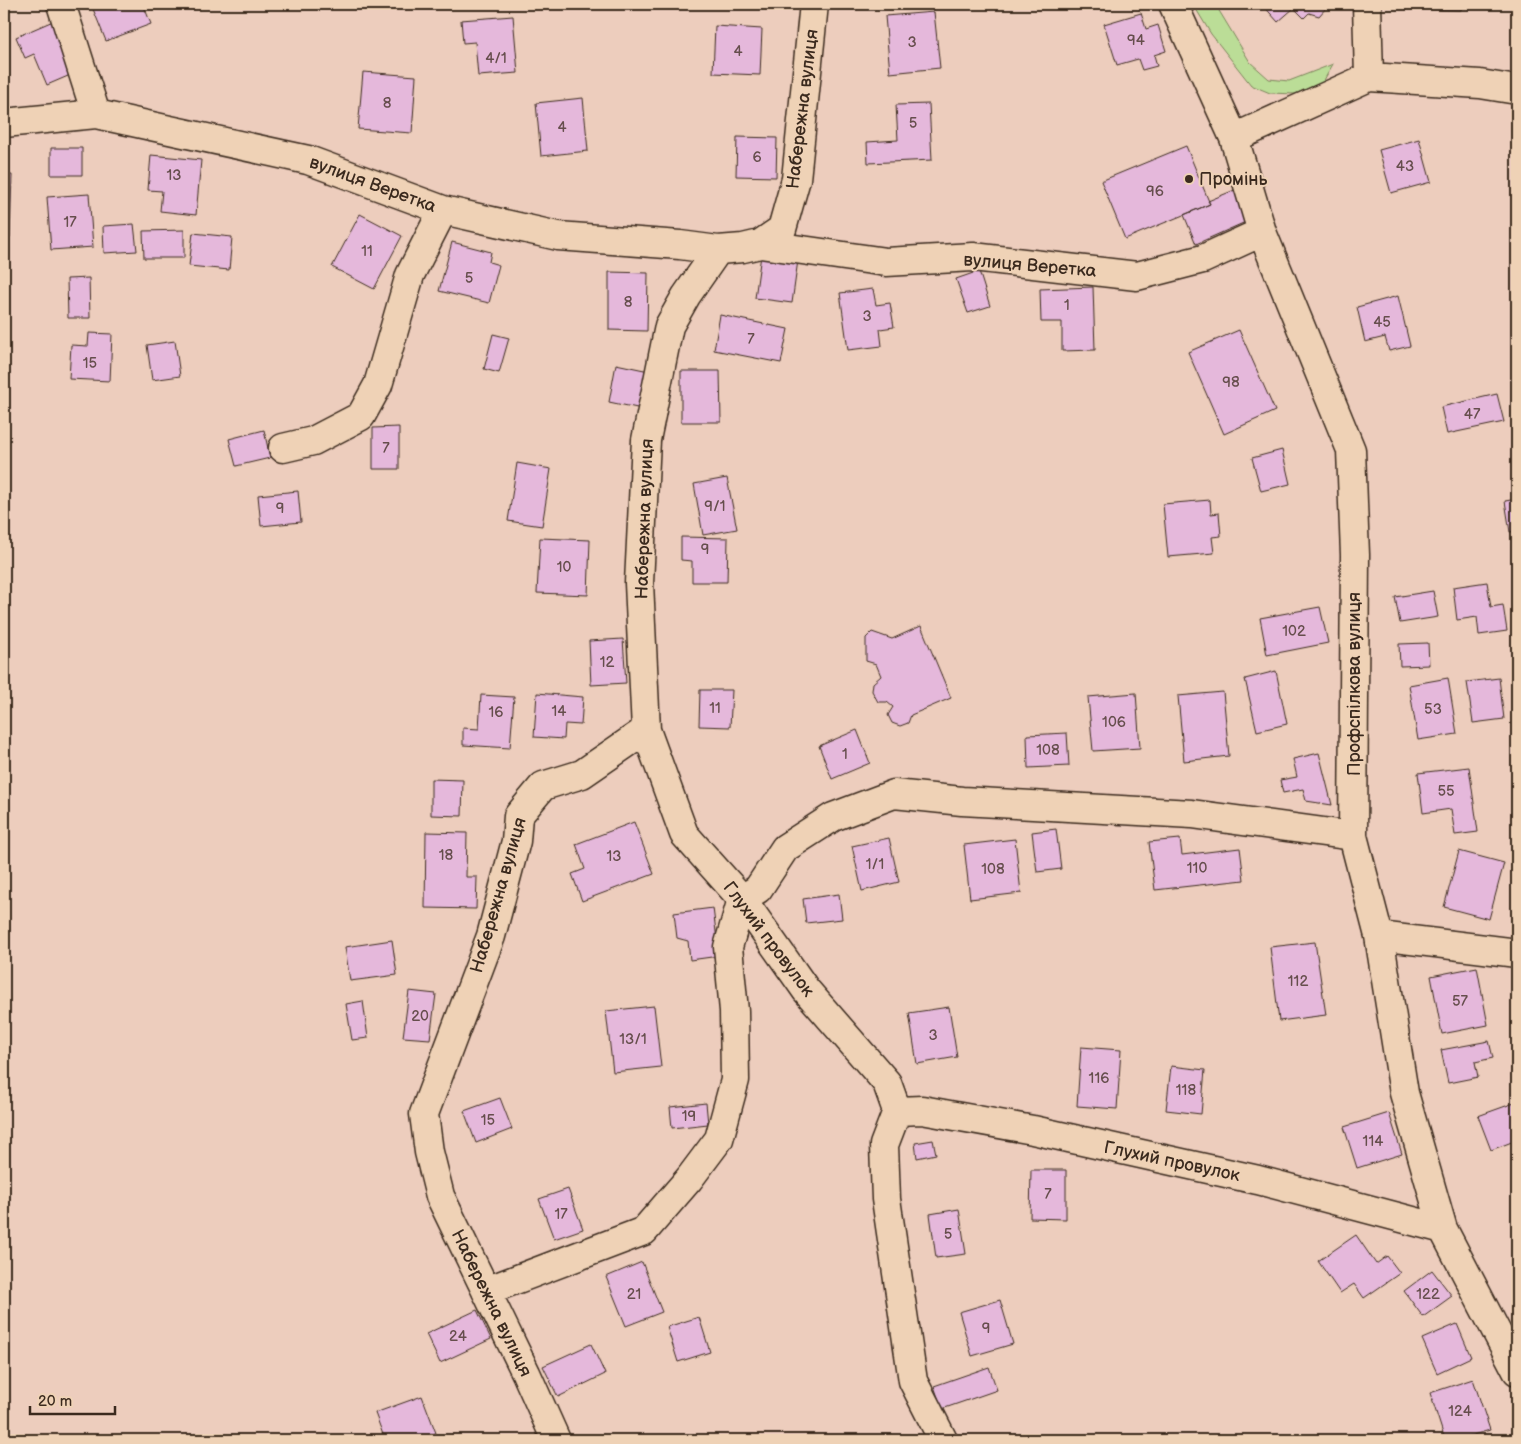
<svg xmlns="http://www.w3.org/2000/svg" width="1521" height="1444" font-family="'Balsamiq Sans',sans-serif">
	<rect width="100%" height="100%" fill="#edcdbd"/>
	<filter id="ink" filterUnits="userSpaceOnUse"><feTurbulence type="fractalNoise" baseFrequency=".02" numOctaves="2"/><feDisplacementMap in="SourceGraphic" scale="10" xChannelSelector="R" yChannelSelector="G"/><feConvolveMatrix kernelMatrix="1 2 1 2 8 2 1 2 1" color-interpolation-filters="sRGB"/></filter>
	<g filter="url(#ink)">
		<path fill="#bbdd97" stroke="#7b845a" d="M1193,4H1215L1250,62L1269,79L1289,81L1333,64L1323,82L1295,94L1270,93L1251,85L1211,34Z"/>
		<path fill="#e5b8db" stroke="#3b2a1e" d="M91,4H143L151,24L106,41Z
			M1262,4H1326V8L1319,16L1309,13L1304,18L1294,8L1278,22Z
			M1417,4H1462L1461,10L1417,9Z
			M934,12L940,68L890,73L885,16Z
			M1141,13L1146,29L1158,25L1166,51L1154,55L1157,66L1142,70L1138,59L1117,65L1104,24Z
			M513,16L518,73L478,76L475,42L463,43L461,20Z
			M53,21L75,73L47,85L34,54L25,58L16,37Z
			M715,26L762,29L760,75L713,73Z
			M363,72L416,76L412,133L358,129Z
			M583,98L588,151L541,156L536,103Z
			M929,104L932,160L868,163L867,142L898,140L896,105Z
			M737,137L777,138L776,177L736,176Z
			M1419,139L1431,182L1391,193L1379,150Z
			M1186,146L1210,204L1125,239L1101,181Z
			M51,148H82V175H51Z
			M151,155L201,160L196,215L160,211L162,191L148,190Z
			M4,175H12L10,237H4Z
			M1237,189L1250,220L1196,244L1184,215L1210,204L1208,201Z
			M89,194L93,247L51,250L47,197Z
			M360,214L402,236L374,289L332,267Z
			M134,224L137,251L104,253L103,226Z
			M184,230V258H144L143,231Z
			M193,233L232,237L229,270L189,266Z
			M452,242L491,252L489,262L499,265L489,303L439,291Z
			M761,255L798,260L792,303L755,298Z
			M979,271L990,306L968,313L956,279Z
			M609,272L648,273L647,331L609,330Z
			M89,278L90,318H68L67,279Z
			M1093,287L1095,350L1062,351V322H1041L1040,289Z
			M873,289L876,305L890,303L894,327L880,329L882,346L848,350L840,293Z
			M1398,296L1410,346L1389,351L1385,337L1365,342L1357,307Z
			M720,315L788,329L781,363L714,350Z
			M1239,330L1275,411L1224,434L1188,352Z
			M89,333L112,334L110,381L69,379L71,345L88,346Z
			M493,334L509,338L499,373L484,369Z
			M175,341L180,376L152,380L147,345Z
			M616,364L649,371L642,409L609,402Z
			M681,371H720L721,422H681Z
			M1497,394L1504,422L1447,434L1441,407Z
			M399,427V469H373V428Z
			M264,430L270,458L236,466L229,439Z
			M1282,450L1290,484L1261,491L1252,458Z
			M517,463L551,469L542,526L508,521Z
			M727,478L737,529L703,535L694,484Z
			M298,491L301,522L261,526L258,495Z
			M1517,499V531L1510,532L1505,501Z
			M1210,500L1211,514L1219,513L1221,536L1212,537L1214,553L1168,557L1163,504Z
			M681,537L728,538L727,582H692V561L681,560Z
			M540,538L590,540L588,595L537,593Z
			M1487,582L1491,607L1503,605L1507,631L1479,635L1477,617L1457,620L1453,587Z
			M1433,591L1438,617L1400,623L1395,597Z
			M1320,607L1328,643L1267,655L1260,618Z
			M921,626L951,698L911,715L908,723L900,726L892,723L888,715L893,707L887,702H878L872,691L873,683L881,676L876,664L866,661V638L872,632L892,639Z
			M623,639L626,683L591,685L589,641Z
			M1428,643L1429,665L1400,666L1399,644Z
			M1276,671L1287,724L1257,731L1245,679Z
			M1448,678L1457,734L1418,740L1409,685Z
			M1499,678L1504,719L1473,723L1467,682Z
			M700,690H732L730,727L699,726Z
			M1223,692L1229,756L1184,761L1178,696Z
			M537,693L583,697L581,725L565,724L564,739L534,737Z
			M1136,693L1140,748L1093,751L1088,697Z
			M481,695L514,697L510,748L463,745V728L479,729Z
			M857,730L870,763L832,779L819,746Z
			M1067,733L1069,766L1028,768L1027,735Z
			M1319,753L1332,805L1306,801L1303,789L1283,793L1280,780L1297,777L1293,759Z
			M1469,767L1478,832L1455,835L1451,809L1423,813L1418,773Z
			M431,779L463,780L462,816L431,815Z
			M634,822L654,874L582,901L572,874L585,869L576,844Z
			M1056,829L1061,869L1037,872L1032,832Z
			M426,832L467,833L466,877H477L476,909L425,908Z
			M889,838L899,882L862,891L852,846Z
			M1015,839L1021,893L970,899L964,845Z
			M1180,839L1182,855L1240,848L1244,880L1155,890L1149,842Z
			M1459,851L1504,863L1489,919L1444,907Z
			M839,894L842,919L806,923L803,899Z
			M713,908L719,956L690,960L688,941L677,938L674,913Z
			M392,940L397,975L350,981L345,947Z
			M1315,942L1326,1015L1279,1021L1270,947Z
			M1477,967L1488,1025L1442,1034L1431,976Z
			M409,991L436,994L430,1039L403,1037Z
			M363,1001L368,1038L352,1040L346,1004Z
			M654,1006L661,1067L613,1072L606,1011Z
			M949,1007L957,1057L917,1064L909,1013Z
			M1489,1041L1493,1058L1475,1062L1478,1077L1448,1083L1441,1050Z
			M1081,1047L1121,1050L1117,1109L1077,1106Z
			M1171,1066L1205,1070L1201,1114L1166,1110Z
			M500,1098L512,1129L476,1143L464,1111Z
			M1517,1102V1140L1491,1150L1478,1116Z
			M706,1103L708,1124L672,1128L670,1107Z
			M1389,1113L1402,1154L1357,1168L1344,1127Z
			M933,1140L936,1154L917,1158L915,1143Z
			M1031,1170H1066V1219L1030,1218Z
			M568,1189L583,1229L554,1239L539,1199Z
			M959,1209L966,1254L936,1258L930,1214Z
			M1356,1235L1376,1264L1387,1256L1400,1273L1364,1298L1354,1284L1340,1293L1318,1261Z
			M642,1262L662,1312L626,1326L606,1277Z
			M1432,1270L1452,1296L1423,1317L1404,1291Z
			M1000,1300L1013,1344L972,1356L959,1312Z
			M477,1310L491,1339L440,1363L426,1334Z
			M699,1317L710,1352L678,1362L667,1327Z
			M1457,1324L1471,1357L1437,1373L1422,1339Z
			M591,1344L605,1374L558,1397L543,1366Z
			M989,1367L997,1390L942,1409L934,1386Z
			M1473,1379L1490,1430L1456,1440H1445L1430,1393Z
			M422,1396L436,1433L416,1440H385L375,1413Z"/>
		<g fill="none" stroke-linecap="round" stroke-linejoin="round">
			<g stroke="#3b2a1e" stroke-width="31">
				<path id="minor" d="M61,4L96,114
					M1173,4L1234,138L1262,232L1351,450L1355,555L1353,836L1379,936L1404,1093L1443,1229L1517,1371
					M1367,4L1369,77
					M4,123L96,114L308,160L443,210L558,236L680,245L718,250L743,248L760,244L782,229L796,179L814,4
					M1234,138L1369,77L1480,84L1517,90
					M760,244L886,262L973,257L1137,276L1203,259L1262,232
					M718,250L686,296L669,326L646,440L639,583L646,730L684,834L742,899L806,990L887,1083L897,1111L922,1110L1033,1130L1258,1180L1443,1229
					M283,448L313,441L361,416L378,385L410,275L443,210
					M1379,936L1517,953
					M897,1111L884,1145L886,1199L913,1381L943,1440
					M486,1291L644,1231L689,1179L719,1139L735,1080L734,1011L728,947L742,899L758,889L785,848L833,817L894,794L962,801L1192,814L1353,836
					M556,1440L526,1373L440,1196L429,1152L424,1114L491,936L516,841L518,816L543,786L582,774L646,730"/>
			</g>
			<use href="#minor" stroke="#efd2b6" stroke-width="28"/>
		</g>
	</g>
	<circle fill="#3b2a1e" stroke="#efd2b6" stroke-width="2" cx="1189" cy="179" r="5"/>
	<g text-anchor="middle" stroke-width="4" stroke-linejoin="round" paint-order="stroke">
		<g font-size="15" fill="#664e4d">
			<text x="1136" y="45">94</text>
			<text x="912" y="47">3</text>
			<text x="738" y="56">4</text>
			<text x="496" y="63">4/1</text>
			<text x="387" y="108">8</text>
			<text x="913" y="128">5</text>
			<text x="562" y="132">4</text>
			<text x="757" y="162">6</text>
			<text x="1405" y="171">43</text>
			<text x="174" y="180">13</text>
			<text x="1155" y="196">96</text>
			<text x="70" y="227">17</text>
			<text x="367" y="256">11</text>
			<text x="469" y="283">5</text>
			<text x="628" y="307">8</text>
			<text x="1067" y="310">1</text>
			<text x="867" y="321">3</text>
			<text x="1382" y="327">45</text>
			<text x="751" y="344">7</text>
			<text x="90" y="368">15</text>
			<text x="1231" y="387">98</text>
			<text x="1472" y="419">47</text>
			<text x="386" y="453">7</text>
			<text x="715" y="511">9/1</text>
			<text x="280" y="513">9</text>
			<text x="705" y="554">9</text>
			<text x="564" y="572">10</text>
			<text x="1294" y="636">102</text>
			<text x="607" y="667">12</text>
			<text x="715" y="713">11</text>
			<text x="1433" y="714">53</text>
			<text x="559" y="716">14</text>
			<text x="496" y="717">16</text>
			<text x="1114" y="727">106</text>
			<text x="1048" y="755">108</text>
			<text x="845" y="759">1</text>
			<text x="1446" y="796">55</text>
			<text x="446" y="860">18</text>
			<text x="614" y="861">13</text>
			<text x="875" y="869">1/1</text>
			<text x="1197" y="873">110</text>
			<text x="993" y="874">108</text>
			<text x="1298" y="986">112</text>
			<text x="1460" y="1006">57</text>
			<text x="420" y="1021">20</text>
			<text x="933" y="1040">3</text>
			<text x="633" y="1044">13/1</text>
			<text x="1099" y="1083">116</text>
			<text x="1186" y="1095">118</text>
			<text x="689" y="1121">19</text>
			<text x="488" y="1125">15</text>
			<text x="1373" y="1146">114</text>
			<text x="1048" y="1199">7</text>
			<text x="561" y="1219">17</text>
			<text x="948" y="1239">5</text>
			<text x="634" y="1299">21</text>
			<text x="1428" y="1299">122</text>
			<text x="986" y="1333">9</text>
			<text x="458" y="1341">24</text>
			<text x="1460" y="1416">124</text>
		</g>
		<g font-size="18" fill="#3b2a1e" stroke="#efd2b6">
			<text transform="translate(802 109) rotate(-83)" y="6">Набережна вулиця</text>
			<text transform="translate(373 184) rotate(20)" y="6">вулиця Веретка</text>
			<text transform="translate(1030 265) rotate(5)" y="6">вулиця Веретка</text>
			<text transform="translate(644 519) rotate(-88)" y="6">Набережна вулиця</text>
			<text transform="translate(1354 684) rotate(-90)" y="6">Профспілкова вулиця</text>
			<text transform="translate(498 895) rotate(-74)" y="6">Набережна вулиця</text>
			<text transform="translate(769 939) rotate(53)" y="6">Глухий провулок</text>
			<text transform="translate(1172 1161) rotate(12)" y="6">Глухий провулок</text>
			<text transform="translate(492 1303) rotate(64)" y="6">Набережна вулиця</text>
		</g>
		<g font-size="18" fill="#3b2a1e" stroke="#efd2b6" text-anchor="start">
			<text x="1199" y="185">Промінь</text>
		</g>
	</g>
	<rect width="1521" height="1444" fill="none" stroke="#efd2b6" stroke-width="20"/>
	<rect x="10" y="10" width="1501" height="1424" fill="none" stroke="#3b2a1e" stroke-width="2" filter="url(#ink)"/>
	<path d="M30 1406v8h85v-8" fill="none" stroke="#3b2a1e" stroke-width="2.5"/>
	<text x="38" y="1406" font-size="15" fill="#3b2a1e" stroke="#efd2b6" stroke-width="4" paint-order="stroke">20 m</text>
</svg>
